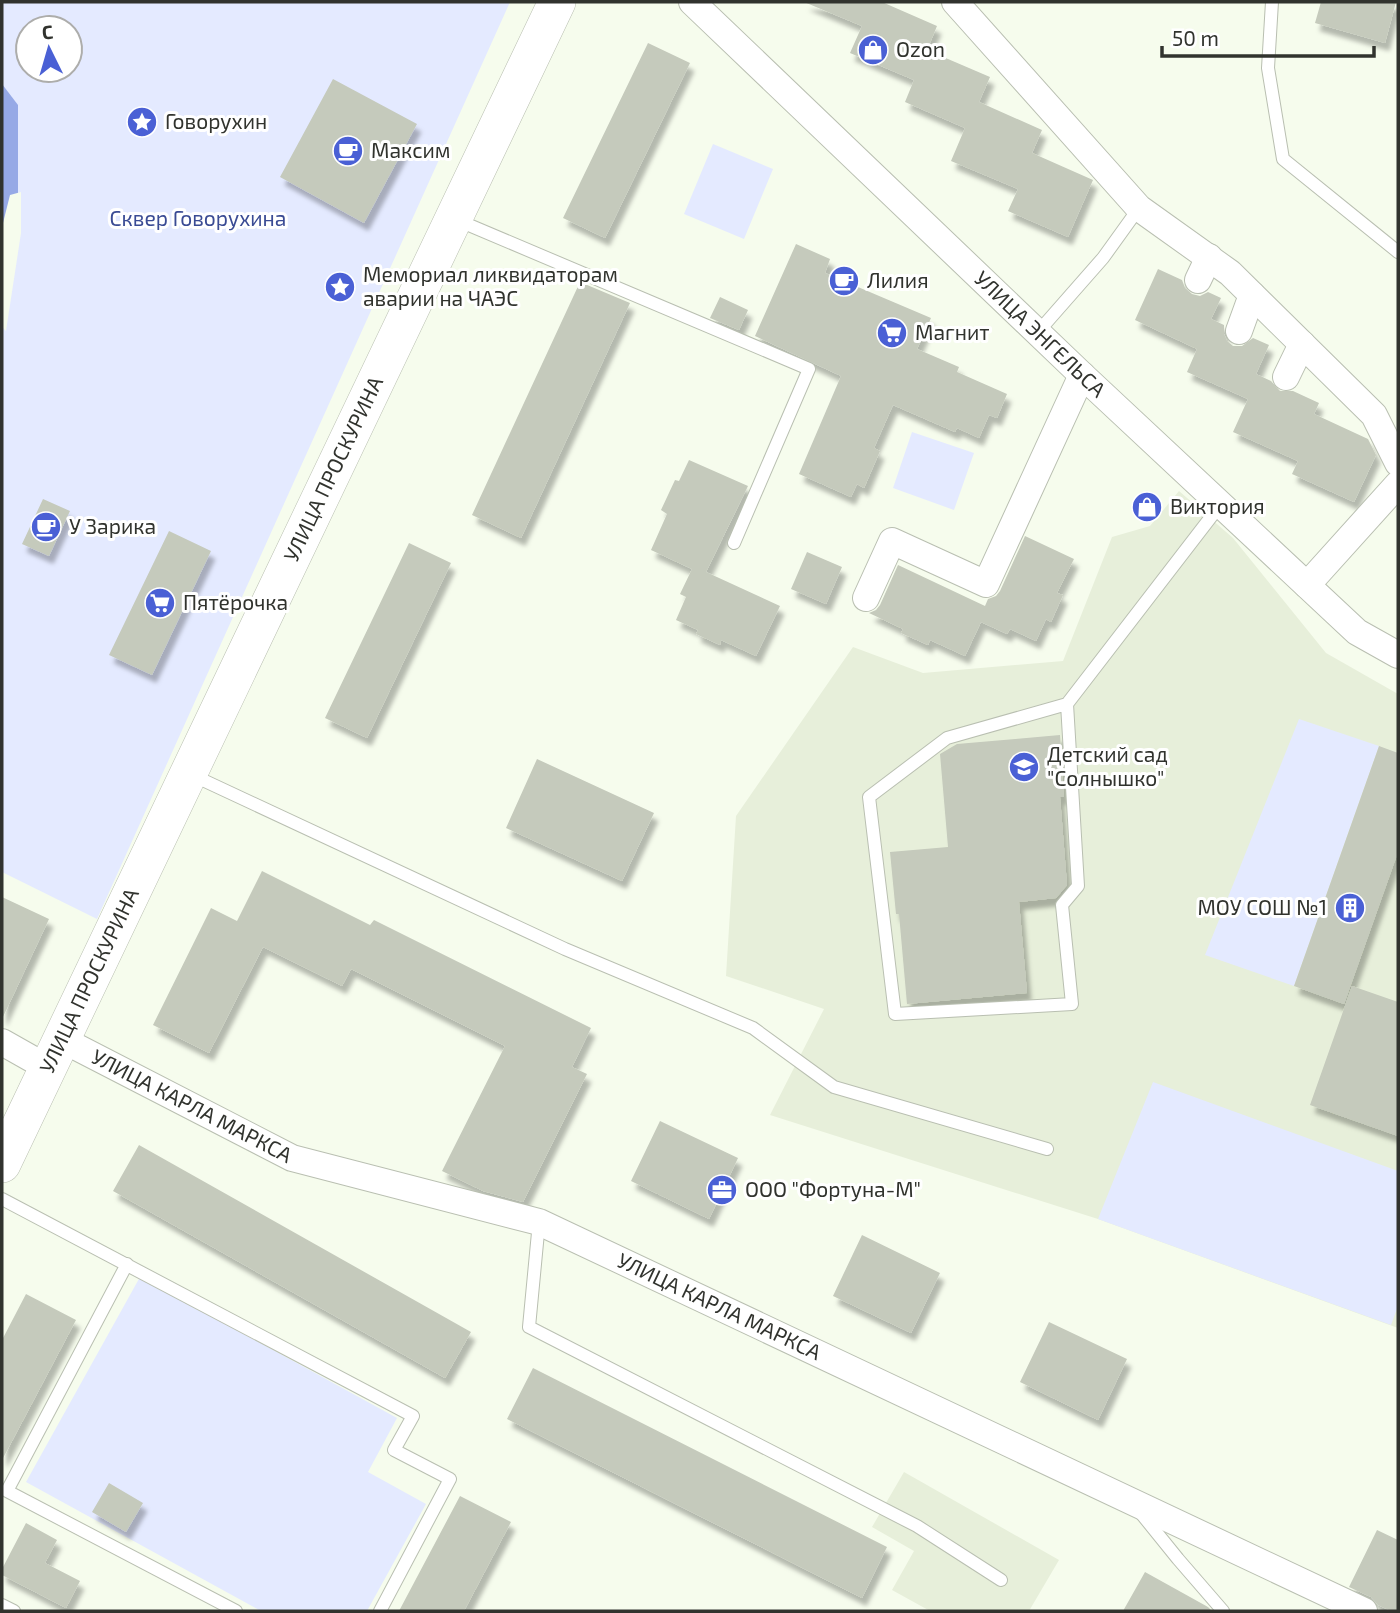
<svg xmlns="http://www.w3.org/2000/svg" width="1400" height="1613" font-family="'Exo 2',sans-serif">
	<defs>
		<filter id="shadow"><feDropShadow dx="4.5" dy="8" stdDeviation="2" flood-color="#0004"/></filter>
	</defs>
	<rect width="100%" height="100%" fill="#f6fced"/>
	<path fill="#e7efda" d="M1179,491L1233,538L1326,653L1398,694V1328L1098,1219L770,1115L824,1009L726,976L736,816L853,647L923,673L1063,661L1112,537L1150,526Z
		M904,1472L1059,1560L1029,1611H930L892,1590L914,1551L872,1527Z"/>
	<path fill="#e4eaff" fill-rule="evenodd" d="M2,2H510L97,919L2,872ZM28,28H70V70H28Z
		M713,144L773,169L744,239L684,214Z
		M912,432L974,453L954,510L893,488Z
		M1299,719L1379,746L1294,986L1205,955Z
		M1153,1082L1398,1171V1306L1391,1325L1098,1219Z
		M140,1277L397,1418L368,1472L426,1504L367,1611H261L26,1482Z"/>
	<path fill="#96a9e6" d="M2,84L18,105V233L2,335Z"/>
	<path fill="#f6fced" d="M21,192V233L6,331L2,327V227L10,195Z"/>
	<path fill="#c5cabc" filter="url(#shadow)" d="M804,2H882L937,26L927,50L990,77L979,102L1042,130L1032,153L1093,180L1068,237L1008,211L1018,189L951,161L965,128L905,102L914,80L850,53L862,26Z
		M1321,2H1396L1385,43L1315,23Z
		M648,43L690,63L605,238L563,218Z
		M333,79L417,124L364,223L280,177Z
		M796,244L830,259L825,273L931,318L917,349L959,367L957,372L1007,394L997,418L989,415L979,438L957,428L955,432L893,405L874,448L880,451L864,488L857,484L851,497L799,474L841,376L755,336Z
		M1158,269L1182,280L1185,288L1192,294L1200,296L1208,292L1221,298L1211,319L1224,325V334L1227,341L1233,346H1242L1253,338L1269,345L1256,374L1271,381L1280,391H1293L1319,403L1314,414L1368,439L1376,455L1354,502L1292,474L1298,461L1233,432L1248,399L1187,372L1197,349L1135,320Z
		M580,282L630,303L521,538L472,515Z
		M720,297L748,310L739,330L710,318Z
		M689,460L748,486L706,572L780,606L756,656L721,640L720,645L696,634L698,630L676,620L686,597L680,594L692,569L651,550L667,514L661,510L675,480L679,481Z
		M43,499L70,511L49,556L22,544Z
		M169,531L211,551L152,675L109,655Z
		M1025,536L1074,559L1057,593L1063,595L1051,622L1046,619L1036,641L1010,629L1007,634L981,622L965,656L930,640L928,645L901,633L903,629L869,613L876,610L880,605L898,565L985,606L988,599L996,596L1000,591Z
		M409,543L451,563L367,738L325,718Z
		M807,552L842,567L826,604L791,589Z
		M1060,735L1064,797H1060L1067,885L1056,898L1019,902L1027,993L907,1004L899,914H896L890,852L948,847L940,754L957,744Z
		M1379,746L1398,753V852L1344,1004L1294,986Z
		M537,759L654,813L622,881L506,828Z
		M262,871L370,925L374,920L591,1028L572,1067L587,1074L523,1202L483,1191L442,1171L505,1046L351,969L342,986L263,947L209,1053L153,1025L211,908L237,921Z
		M2,897L49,919L2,1019Z
		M1352,986L1398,1002V1136L1310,1105Z
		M660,1121L738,1158L709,1219L631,1181Z
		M139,1145L471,1332L445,1378L113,1191Z
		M862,1235L940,1273L911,1333L833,1296Z
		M26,1294L76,1320L2,1460V1340Z
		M1049,1322L1127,1359L1098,1420L1020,1382Z
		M533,1368L887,1547L862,1598L507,1419Z
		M109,1483L143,1503L126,1532L92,1512Z
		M460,1496L511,1522L464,1611H399Z
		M26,1523L57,1540L45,1563L80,1581L66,1608L2,1575V1569Z
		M1377,1530L1398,1540V1611H1391L1378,1605L1371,1597L1349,1587Z
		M1145,1572L1208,1607L1212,1611H1123Z"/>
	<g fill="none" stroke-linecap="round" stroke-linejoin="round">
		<g stroke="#b9bfb1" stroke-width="14">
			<path id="lane" d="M1272,2L1268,68L1283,159L1398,252
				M457,220L809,369L734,543
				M1038,332L1103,258L1139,208
				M1067,704L947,738L869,797L895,1014L1072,1004L1062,905L1078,886L1067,704L1221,504
				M192,775L565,949L753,1028L834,1087L1047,1149
				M2,1199L413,1416L394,1450L450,1479L380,1611
				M539,1222L529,1327L917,1526L1001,1580
				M127,1264L7,1491L236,1611
				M1140,1512L1178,1559L1223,1611
				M2,1605L14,1611"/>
		</g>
		<g stroke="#b9bfb1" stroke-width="28">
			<g id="street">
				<path id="s1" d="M692,2L1082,375L1357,632L1398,655"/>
				<path d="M955,2L1139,208L1230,273L1374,415L1398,463"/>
				<path d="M1198,280L1209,257"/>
				<path d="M1239,331L1252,295"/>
				<path d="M1286,377L1302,344"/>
				<path d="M1307,585L1398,484"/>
				<path d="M866,598L892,541L986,584L1082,375"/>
				<path id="s2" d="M61,1039L292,1158L539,1222L1364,1611"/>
				<path d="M2,1042L48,1068"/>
			</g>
		</g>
		<g stroke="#b9bfb1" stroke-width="38">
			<g id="secondary">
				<path id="s3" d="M2,1164L557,2"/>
			</g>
		</g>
		<use href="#lane" stroke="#fff" stroke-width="12"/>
		<use href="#street" stroke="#fff" stroke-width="26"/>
		<use href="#secondary" stroke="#fff" stroke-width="37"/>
	</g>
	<defs>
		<g id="shop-disc" transform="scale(1.575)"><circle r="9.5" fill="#4a60d5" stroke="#fff"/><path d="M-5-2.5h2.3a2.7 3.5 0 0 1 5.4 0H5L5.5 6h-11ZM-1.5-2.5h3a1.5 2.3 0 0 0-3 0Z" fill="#fff"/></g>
		<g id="sight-disc" transform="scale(1.575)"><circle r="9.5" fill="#4a60d5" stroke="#fff"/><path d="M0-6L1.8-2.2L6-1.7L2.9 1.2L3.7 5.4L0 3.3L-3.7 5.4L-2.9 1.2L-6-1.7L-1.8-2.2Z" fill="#fff"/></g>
		<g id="cafe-disc" transform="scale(1.575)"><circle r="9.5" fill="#4a60d5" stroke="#fff"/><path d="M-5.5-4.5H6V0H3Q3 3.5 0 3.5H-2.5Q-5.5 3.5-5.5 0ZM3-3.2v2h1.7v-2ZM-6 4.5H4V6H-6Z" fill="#fff"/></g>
		<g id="supermarket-disc" transform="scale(1.575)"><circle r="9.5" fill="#4a60d5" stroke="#fff"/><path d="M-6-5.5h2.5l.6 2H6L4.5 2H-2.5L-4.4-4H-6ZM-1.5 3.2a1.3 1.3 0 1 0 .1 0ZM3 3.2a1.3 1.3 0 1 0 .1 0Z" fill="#fff"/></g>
		<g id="school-disc" transform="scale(1.575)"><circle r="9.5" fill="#4a60d5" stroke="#fff"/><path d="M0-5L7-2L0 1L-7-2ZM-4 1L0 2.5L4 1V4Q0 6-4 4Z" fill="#fff"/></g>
		<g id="building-disc" transform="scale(1.575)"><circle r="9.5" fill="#4a60d5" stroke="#fff"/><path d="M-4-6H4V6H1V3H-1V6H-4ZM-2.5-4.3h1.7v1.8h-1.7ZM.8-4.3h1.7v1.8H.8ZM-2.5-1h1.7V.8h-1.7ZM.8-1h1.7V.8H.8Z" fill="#fff"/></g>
		<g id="office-disc" transform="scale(1.575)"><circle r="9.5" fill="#4a60d5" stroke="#fff"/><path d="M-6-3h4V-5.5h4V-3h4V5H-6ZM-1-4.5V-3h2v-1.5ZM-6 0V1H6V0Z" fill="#fff"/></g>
	</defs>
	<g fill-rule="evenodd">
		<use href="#shop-disc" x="873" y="50"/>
		<use href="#sight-disc" x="142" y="122"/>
		<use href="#cafe-disc" x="348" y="151"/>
		<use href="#cafe-disc" x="844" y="281"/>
		<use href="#sight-disc" x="340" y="287"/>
		<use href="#supermarket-disc" x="892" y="333"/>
		<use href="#shop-disc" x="1147" y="507"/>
		<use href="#cafe-disc" x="46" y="527"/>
		<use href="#supermarket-disc" x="160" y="603"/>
		<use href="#school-disc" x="1024" y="767"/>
		<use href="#building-disc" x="1350" y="908"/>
		<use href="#office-disc" x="722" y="1190"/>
	</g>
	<g text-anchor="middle" stroke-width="6" stroke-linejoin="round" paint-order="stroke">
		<g font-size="21" fill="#31332e" stroke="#fff" text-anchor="start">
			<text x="896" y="57">Ozon</text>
			<text x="165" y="129">Говорухин</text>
			<text x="371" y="158">Максим</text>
			<text x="363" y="282">Мемориал ликвидаторам<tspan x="363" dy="24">аварии на ЧАЭС</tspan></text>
			<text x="867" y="288">Лилия</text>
			<text x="915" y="340">Магнит</text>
			<text x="1170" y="514">Виктория</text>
			<text x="69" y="534">У Зарика</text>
			<text x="183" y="610">Пятёрочка</text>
			<text x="1047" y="762">Детский сад<tspan x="1047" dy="24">"Солнышко"</tspan></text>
			<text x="1327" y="915" text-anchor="end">МОУ СОШ №1</text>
			<text x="745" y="1197">ООО "Фортуна-М"</text>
		</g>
		<g font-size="21" fill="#3a4b94" stroke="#fff">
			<text x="198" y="226">Сквер Говорухина</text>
		</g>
		<g font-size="21" fill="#31332e" stroke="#fff">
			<text dy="7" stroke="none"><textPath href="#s1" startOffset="481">УЛИЦА ЭНГЕЛЬСА</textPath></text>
			<text dy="7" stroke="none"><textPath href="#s3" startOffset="770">УЛИЦА ПРОСКУРИНА</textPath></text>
			<text dy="7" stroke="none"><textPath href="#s3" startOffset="203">УЛИЦА ПРОСКУРИНА</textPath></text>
			<text dy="7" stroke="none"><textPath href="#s2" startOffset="147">УЛИЦА КАРЛА МАРКСА</textPath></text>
			<text dy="7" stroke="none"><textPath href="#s2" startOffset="714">УЛИЦА КАРЛА МАРКСА</textPath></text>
		</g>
	</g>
	<rect width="1400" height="1613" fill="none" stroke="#31332e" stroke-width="7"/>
	<g transform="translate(49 49) rotate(355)"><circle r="33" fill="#ffffff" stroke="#adadab" stroke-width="2"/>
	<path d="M0-5L12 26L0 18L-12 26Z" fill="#4a60d5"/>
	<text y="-10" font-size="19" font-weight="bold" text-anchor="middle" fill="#31332e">С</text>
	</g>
	<path d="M1162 46v10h212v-10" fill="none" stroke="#31332e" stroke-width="3.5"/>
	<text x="1172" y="46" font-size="21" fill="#31332e" stroke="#ffffff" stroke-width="5" paint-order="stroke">50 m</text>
</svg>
